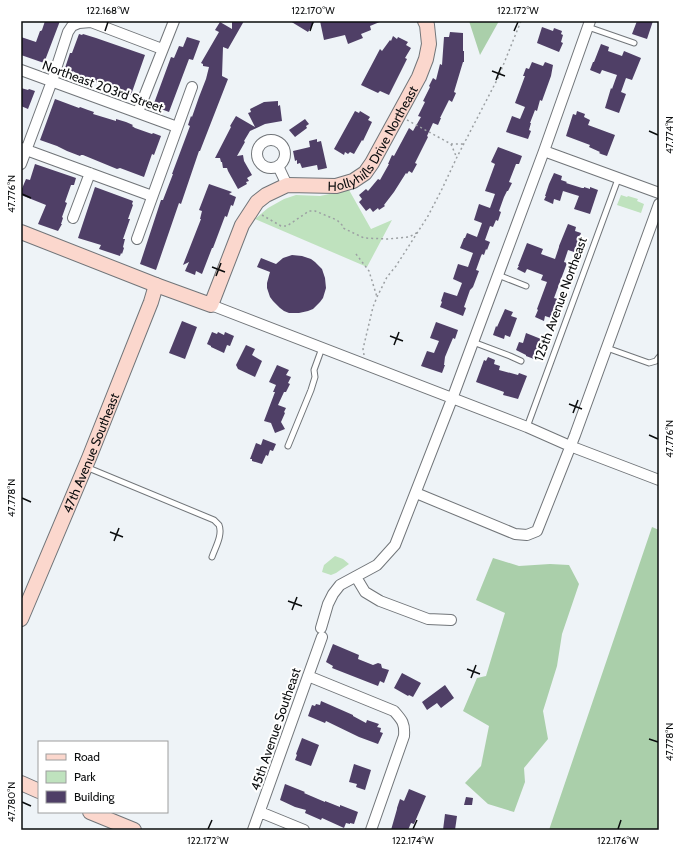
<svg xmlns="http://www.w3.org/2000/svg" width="680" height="851" font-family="Cabin,sans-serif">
	<rect width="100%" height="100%" fill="#eef3f7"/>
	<path fill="#bfe2be" d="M349,190L371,229L392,220L367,267L255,219L268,208L284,199L296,195L320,196Z
		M621,195L627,197L628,196L638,199L637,201L644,204L641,213L617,205Z
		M335,556L343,559L349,564L336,573L331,575L322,572L324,565Z"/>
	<path fill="#aacfaa" d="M469,21H499L480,55Z
		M652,527L659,530V830H549Z
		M493,558L519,566L550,564L569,565L579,584L562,634L557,666L543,711L548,739L524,768L525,782L514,812L488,804L465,783L481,766L489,726L463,711L477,678L486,676L505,613L476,600Z"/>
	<path fill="#4f3f66" d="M45,21H60L44,63L21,55V37L36,42L40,31H41L42,30Z
		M232,21H244L228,49L223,47L222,76L228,79L200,151H199L181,204L179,203L156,270L140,264L161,200H163L173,174H172L190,126L188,125L191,116L192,117L199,97L206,79L209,67L203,66V64L201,63L219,32L215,30L220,22L232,29Z
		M290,21H315L308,32Z
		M320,21H382L370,26L371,30L361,34L363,38L348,44L345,35L324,40Z
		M637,21H653L647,39L632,34Z
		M542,27L553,31L554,28L562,31L561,34L563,35L561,42L563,43L559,52L537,43Z
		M450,32L463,33V51H464V62H463L454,92L456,93L452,102L449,100L440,118H441L438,125L433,123L427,136L428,137L415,163L417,164L412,173L409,171L407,174L406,173L394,192L384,205L385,206L379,210L378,208L373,212L370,208L366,211L359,202L362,199L359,195L366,189L368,191L378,179L380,180L389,164H388L392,155L394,156L409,128L413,131L421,117L418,116L425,102L423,101L430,87L429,86L433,78L436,80L440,64L442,65L444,37H449Z
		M79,34L82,35L83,34L96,38L145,55L131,95L104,85L84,79L73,71V73L70,72L69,73L64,71L70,53H72Z
		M393,36L397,39L398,37L408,42L406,45L411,48L405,58L407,59L389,95L380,91L378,93L361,85L380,49L382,51L390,40L391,41Z
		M187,37L200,41L193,60L189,59L169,112L153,106L171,57L174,58L179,46L183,47Z
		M601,44L609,47L608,51L622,56L624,51L641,58L632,80L626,78L621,92L626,94L619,113L605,108L611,88L612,89L617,75L602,70L600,74L590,70L593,62H594Z
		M532,62L543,66L545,62L553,65L551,76L542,101L540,100L537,111L535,110L530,123H531L529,130L531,131L528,139L506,132L512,116L520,119L525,107L515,103L525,76H523L526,68L529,69Z
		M21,88L28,90L29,89L35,91L28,109L21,106Z
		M55,99L79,108L80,107L88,110L94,112L93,114L116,121V119L126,122L133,125L132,126L135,128L152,134L153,133L161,136L154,155L152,154L144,177L120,168L117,169L83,155H81L80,156L67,151L57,146L40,140Z
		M278,101V106L280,105L282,121L265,124L250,131L244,141L245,142L237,156L243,155L244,161L252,175L247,178L249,181L246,182L247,184L238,189L228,171L227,168H223L222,162H221L220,158H215L231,127L230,126L236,116L255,127L248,113L251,112L250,109L264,102Z
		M355,111L359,113L360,111L370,117L368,120L372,122L363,141L362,140L354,154L350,152L348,154L345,152L344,155L334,149Z
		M577,111L585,114L584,117L590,120L588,125L615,135L607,156L601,154L599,153L600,152L589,147L590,145L566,136L573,114L576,115Z
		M305,119L309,124L306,126L307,128L295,137L289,130Z
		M317,139V142L321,141L327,168L318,170L317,165L302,168L300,163L297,164V160L295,161L293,151L310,147L309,141Z
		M498,147L522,156L519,164H516L509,182L512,183L508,191H507L504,197L499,211L501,212L498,221L496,220L493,227L490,226L485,240L490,242L487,250L486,249L484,255L482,254L481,256L476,270L479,271L473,287L470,290L464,307L466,308L463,316L440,307L442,302L441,301L444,292L457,296L462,283L453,279L458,264L468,267L473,253L460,248L464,238H465L467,233L477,237L482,223L474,220L479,204L490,208L495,194L485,191L495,164L491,162Z
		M35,164L76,178L74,185H71L65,202L67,203L62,217L63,218L61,224H62L58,231L38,224L46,205L21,195V191L26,179L30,180Z
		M554,173L562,176L561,180L567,182L566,183L582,188H584V187L590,189V187L598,190L590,214L574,209L579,196L563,191L560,201L554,199L553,204L544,200L546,196H545L549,184Z
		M209,184L232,192L229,194L236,197L233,206L231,205L227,217L225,216L213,248H212L202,274L196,271L195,275L185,271L189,262L183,265L201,219H200L202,211L199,210Z
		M95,187L133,201L132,204L133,205L128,219H130L123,239H125L123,247L124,248L122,254L121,253L120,256L99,249L101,245L78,238Z
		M568,224L576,227L575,231L581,233L574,252L568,250L564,262L567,263L554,298L558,299L551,318L545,316L544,321L535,317L538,310L537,309L547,282L541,280L543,275L527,269L525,273L517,269L519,266H518L527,243L543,249L541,254L555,259L559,247V246Z
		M292,255L302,256L311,259L315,262L322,269L325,278L326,288L323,298L320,302L313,309L308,311L299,313H289L284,311L280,308L273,301L270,297L267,288V283L270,272L257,267L261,258L276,264L283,258Z
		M505,309L513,312L511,316L517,318L510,337L505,335L504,339L493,335L496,326L497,327Z
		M182,321L197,327L185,359L169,353Z
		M436,322L458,330L455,339L453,338L450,345L445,357L444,365H445L442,373L421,366L427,351L434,353L439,341L430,338Z
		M212,332L217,334L218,332L224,335L225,332L234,336L230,346L227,345L224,353L211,347V346L207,344Z
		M526,333L541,339L534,359L526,356V355L516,350L519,342L523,343Z
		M246,345L255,349L252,355L262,361L255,377L238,369L236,365Z
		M488,357L495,360L494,364L500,366L499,370L518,375L519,373L527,376L518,399L503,395L504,392L476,382L484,360L486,361Z
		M277,365L289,370L286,375L291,377L288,383L290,384L286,392H284L278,405L286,408L284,412L285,413L281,422L285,429L275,433L271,423L264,421L275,392H273L276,385L269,382Z
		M263,439L276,444L273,451L270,450L268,456L266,455L262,464L252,461V459H250L256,443L261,445Z
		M333,644L359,655L358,659L373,665L378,663L381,664L382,668L389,670L384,683L380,681L378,686L332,668L333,666L326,662Z
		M402,673L421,683L413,697L409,695L408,696L394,688Z
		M445,685L454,698L441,708L437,703L427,710L422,702Z
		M321,701L353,715V716L366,723L367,720L379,724L377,727L381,728L380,732L383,733L378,744L359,737L326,721L325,723L308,716L312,705L315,706L316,704L320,705Z
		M302,738L319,745L311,766L295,760L297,755L296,754Z
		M354,764L371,770L365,790L356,787L357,784L349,782Z
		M285,784L305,792L304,793L325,802V801L340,807V805L358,812L354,824L350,823V824L346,823L344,828L322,818L321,820L305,813L306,810L295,807L280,800Z
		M409,789L426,796L414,824L411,823L408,830H391L397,809V808L400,799L404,801Z
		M466,797L473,798L472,805H464Z
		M445,814L457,816L455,830H443Z"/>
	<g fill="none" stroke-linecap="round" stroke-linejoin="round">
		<g stroke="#717579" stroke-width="7">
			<path id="lane" d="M588,27L634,43
				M498,275L526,286
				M473,342L510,356L521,361
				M607,348L649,363L656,361L659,357
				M527,427L618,179
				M288,446L311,390L315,377L314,370L322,348
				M86,467L214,520C215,521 218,524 219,525C223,535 215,548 212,557"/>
		</g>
		<g stroke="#717579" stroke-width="12">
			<path id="street" d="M77,21L79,23L91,22L162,49
				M21,70L177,127
				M138,112L174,21
				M257 154a14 14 0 1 1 28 0a14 14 0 1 1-28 0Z
				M21,148L152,196
				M544,151L659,193
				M21,164L52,81L68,32L72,26L79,23
				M278,166L287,185
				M73,218L90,173
				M137,239L192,87
				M211,305L527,427L570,446L659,480
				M416,493L515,534L527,535L537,531L575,435L659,204
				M356,577L365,592L380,601L428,619L451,620
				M321,628L328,604L333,594L340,585L377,565L395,545L452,399L544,151L590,21
				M308,676L394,711C402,720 405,723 404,736L371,830
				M260,812L304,830
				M253,830L322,637"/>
		</g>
		<g stroke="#717579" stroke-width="16">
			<g id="secondary">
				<path id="s1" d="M21,232L156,285L211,305L242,225L257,202L266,195L287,185L336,186L353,181L365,173L372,163L419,77L426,59L429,44L427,25L425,21"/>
				<path id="s2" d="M21,619L89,458L151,302L156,285"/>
				<path d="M21,783L39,791"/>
				<path d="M90,812L134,830"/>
			</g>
		</g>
		<path stroke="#9ca0a3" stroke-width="1.5" stroke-dasharray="2 3" stroke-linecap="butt" d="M407,120L451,144H463
			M451,144L456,156
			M262,215L281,226H287L309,211H315L337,220L342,225L343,228L364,238L387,239L409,237L418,232
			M356,254L369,271L377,297
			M364,355L363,349L373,307L377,297L387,277L396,266L428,216L442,189L457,157L498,78L521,21"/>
		<use href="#lane" stroke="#fff" stroke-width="5"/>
		<use href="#street" stroke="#fff" stroke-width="10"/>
		<use href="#secondary" stroke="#fbd7cd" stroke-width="14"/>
	</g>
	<path fill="none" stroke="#0a0c0d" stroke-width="1.5" d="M105,31L108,22M310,31L313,22M514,31L518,22M492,71L505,76M496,80L501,67M649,131L658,135M22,194L31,198M212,267L225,272M216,276L221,263M390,336L403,341M394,345L399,332M569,404L582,409M573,413L578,400M649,435L658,439M22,498L31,502M110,532L123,537M114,541L119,528M288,601L302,606M292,610L297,597M467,669L480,674M471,678L476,665M649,739L658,742M22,802L31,806M208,829L212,820M413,829L417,820M618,829L621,820"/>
	<g text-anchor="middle" stroke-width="4" stroke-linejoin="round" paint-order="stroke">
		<g font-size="13" fill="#0a0c0d" stroke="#fff">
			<text transform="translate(103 86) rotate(20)" y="5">Northeast 203rd Street</text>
			<text dy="5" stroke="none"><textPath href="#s1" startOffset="462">Hollyhills Drive Northeast</textPath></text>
			<text transform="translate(560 299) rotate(-70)" y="5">125th Avenue Northeast</text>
			<text dy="5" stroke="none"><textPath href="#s2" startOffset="180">47th Avenue Southeast</textPath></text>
			<text transform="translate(275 729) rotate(-71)" y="5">45th Avenue Southeast</text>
		</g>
	</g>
	<rect width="680" height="851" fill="none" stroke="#ffffff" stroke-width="44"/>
	<rect x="38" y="741" width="130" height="72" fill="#ffffff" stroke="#9d9e9e"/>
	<rect x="46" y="754" width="20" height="6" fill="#fbd7cd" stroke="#9d9e9e"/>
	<text x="74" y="761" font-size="12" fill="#0a0c0d">Road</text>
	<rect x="46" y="771" width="20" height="12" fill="#bfe2be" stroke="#9d9e9e"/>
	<text x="74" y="781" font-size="12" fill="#0a0c0d">Park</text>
	<rect x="46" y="791" width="20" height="12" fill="#4f3f66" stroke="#9d9e9e"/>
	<text x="74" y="801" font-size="12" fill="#0a0c0d">Building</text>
	<rect x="22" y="22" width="636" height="807" fill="none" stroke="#0a0c0d" stroke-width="1.5"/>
	<g font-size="10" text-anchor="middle" fill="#0a0c0d">
		<text x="108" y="14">122.168°W</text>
		<text x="313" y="14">122.170°W</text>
		<text x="518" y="14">122.172°W</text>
		<text transform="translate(669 135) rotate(-90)" y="4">47.774°N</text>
		<text transform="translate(11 194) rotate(-90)" y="4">47.776°N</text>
		<text transform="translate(669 439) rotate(-90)" y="4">47.776°N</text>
		<text transform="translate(11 498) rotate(-90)" y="4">47.778°N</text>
		<text transform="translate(669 742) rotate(-90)" y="4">47.778°N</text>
		<text transform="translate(11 802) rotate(-90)" y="4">47.780°N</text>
		<text x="208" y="844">122.172°W</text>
		<text x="413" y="844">122.174°W</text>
		<text x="618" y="844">122.176°W</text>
	</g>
</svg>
